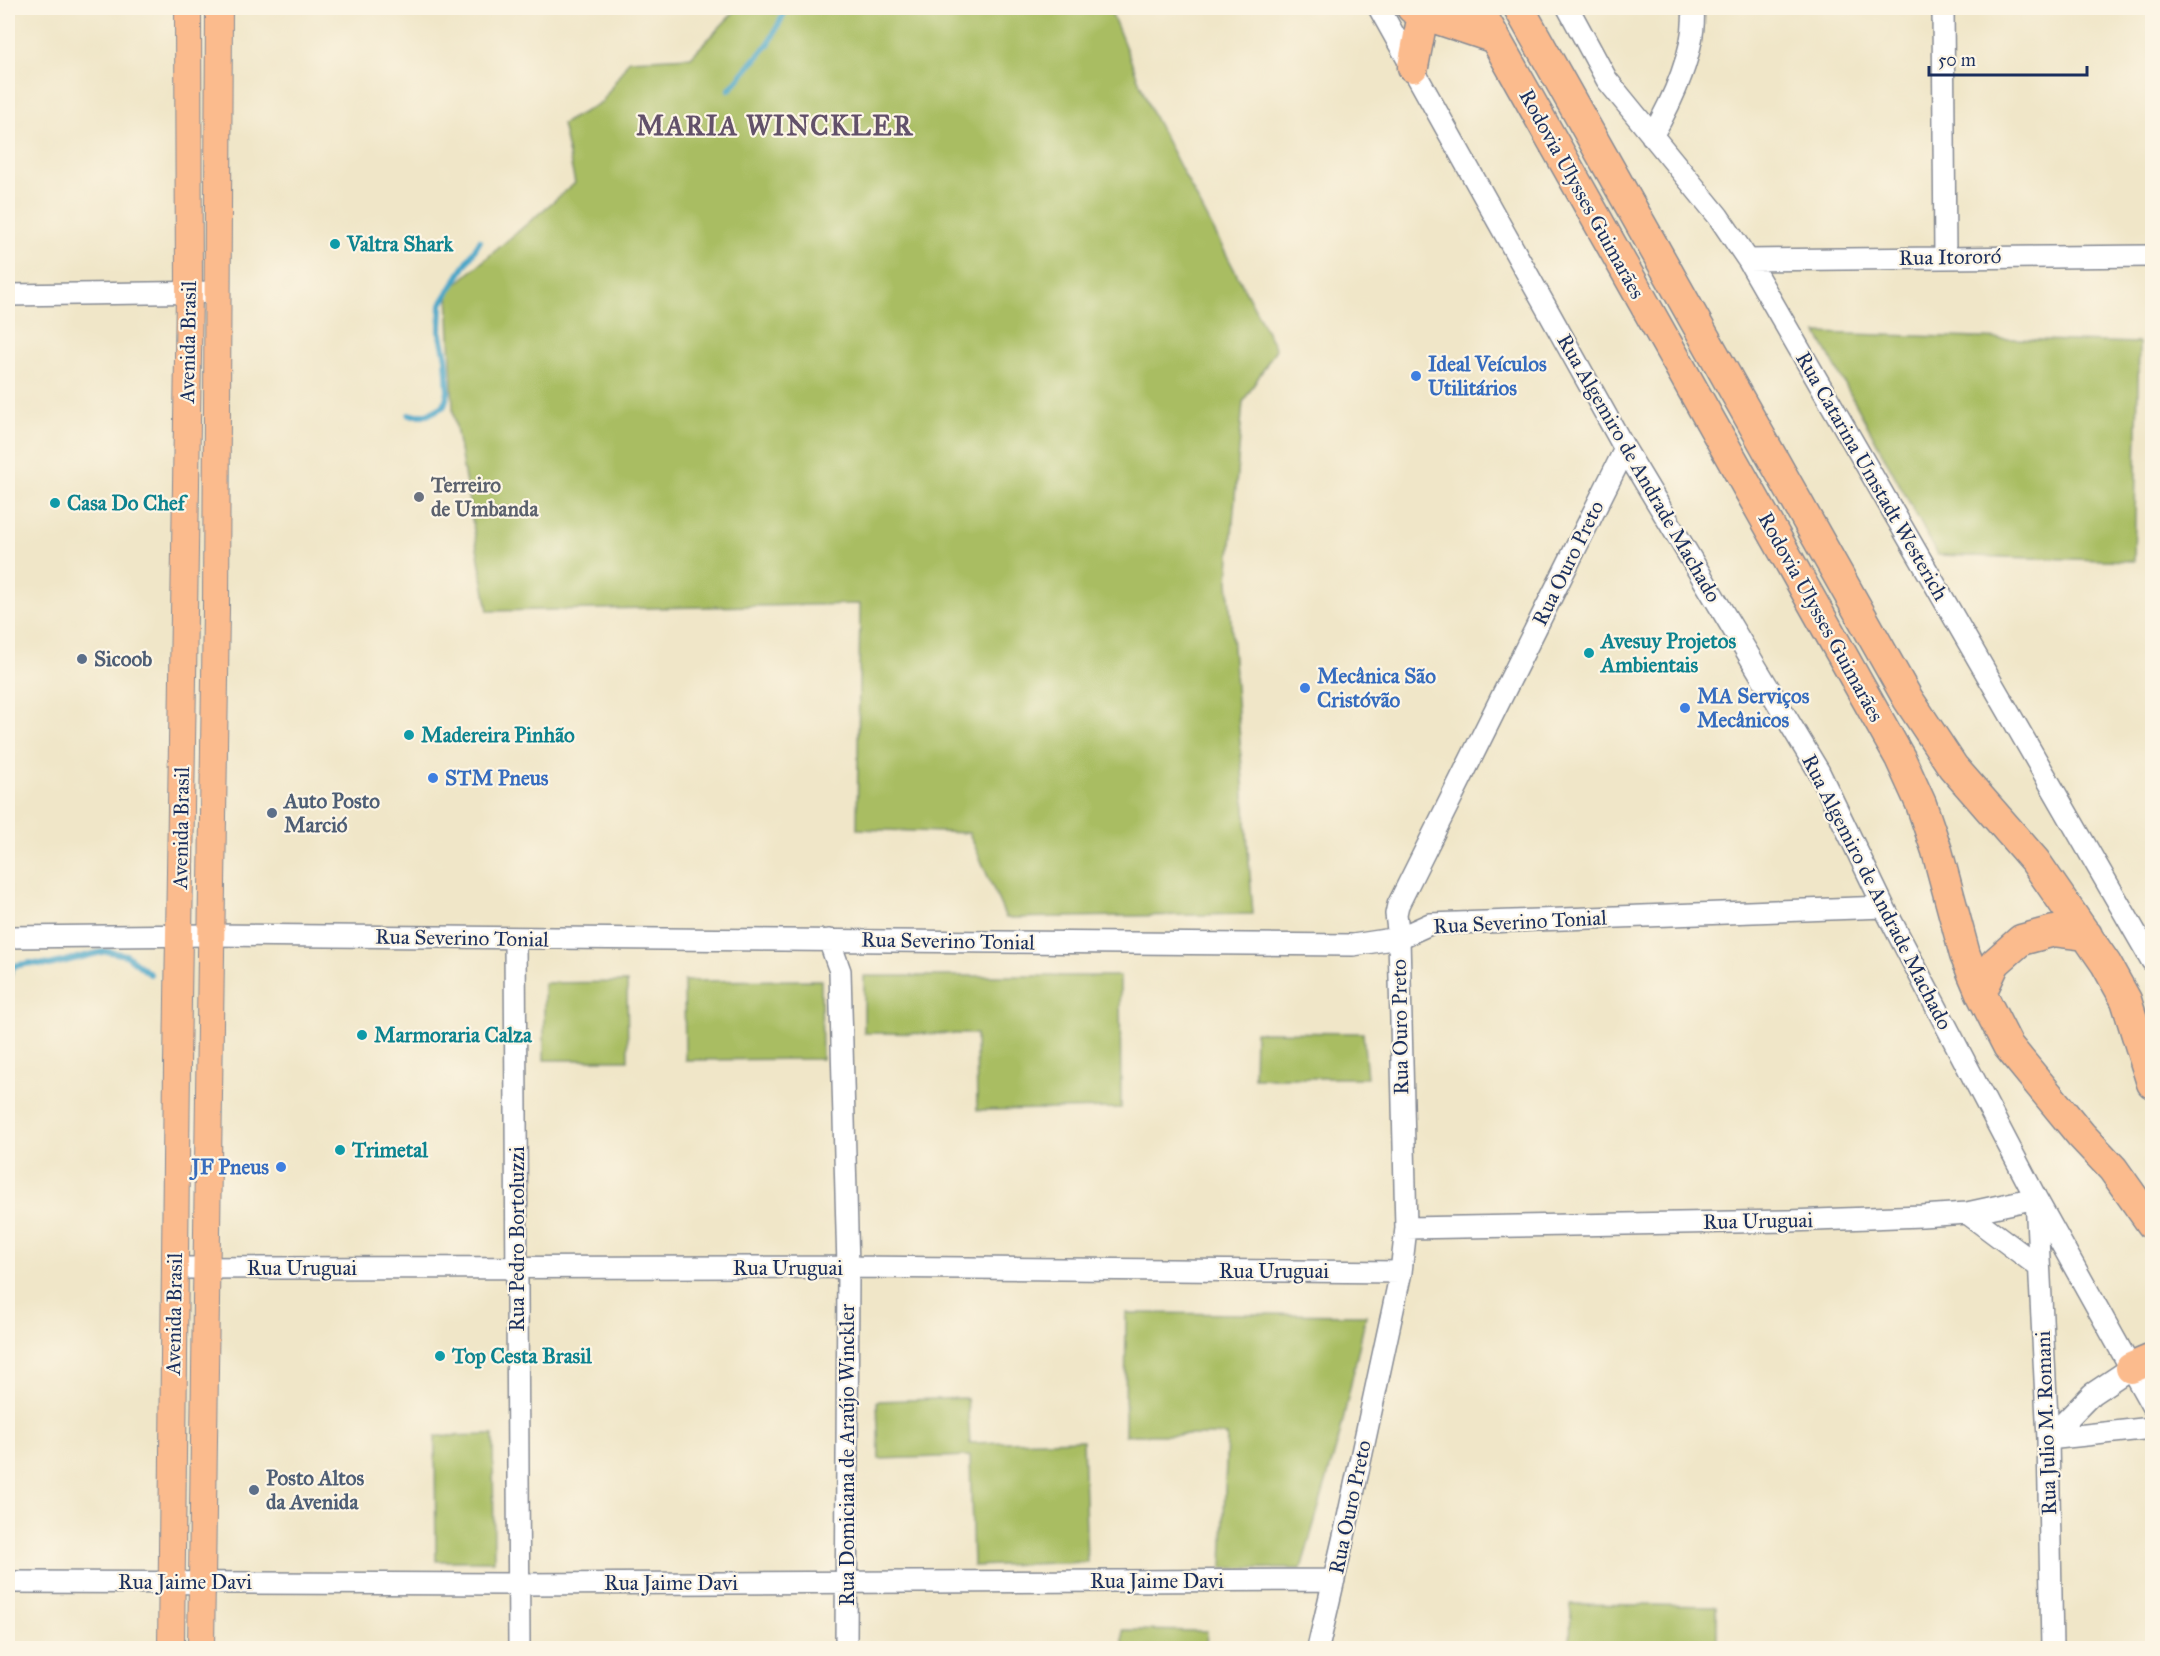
<svg xmlns="http://www.w3.org/2000/svg" width="2160" height="1656" font-family="'IM FELL Great Primer',serif">
	<rect width="100%" height="100%" fill="#fcf5e5"/>
	<filter id="ink" filterUnits="userSpaceOnUse"><feTurbulence type="fractalNoise" baseFrequency=".0167" numOctaves="2"/><feDisplacementMap in="SourceGraphic" scale="12" xChannelSelector="R" yChannelSelector="G"/><feConvolveMatrix kernelMatrix="1 2 1 2 8 2 1 2 1" color-interpolation-filters="sRGB"/></filter>
	<filter id="wash" filterUnits="userSpaceOnUse"><feTurbulence type="fractalNoise" baseFrequency=".008" numOctaves="4" result="noise"/><feDisplacementMap in="SourceGraphic" scale="24" xChannelSelector="R" yChannelSelector="G"/><feGaussianBlur stdDeviation="1.35" result="paint"/><feColorMatrix in="noise" values="0 0 0 0 0 0 0 0 0 0 0 0 0 0 0 0 0 1.4 0 .05"/><feComposite in="paint" operator="in"/></filter>
	<g filter="url(#wash)">
		<rect width="100%" height="100%" fill="#f0e6c8"/>
		<path fill="#a9bd62" stroke="#627660" stroke-width="1.5" d="M738,8L1110,9L1152,113L1276,349L1243,402L1228,581L1253,914L1006,918L969,833L857,829L860,604L488,611L453,410L448,291L575,183L562,124L602,102L629,60L691,57Z
			M1817,333L2139,343L2134,561L1938,555Z
			M864,976H1120L1121,1108L977,1110L976,1034L864,1033Z
			M821,980L822,1059L685,1060L684,981Z
			M627,982L628,1060H544V983Z
			M1255,1032L1363,1033L1367,1078H1254Z
			M1126,1313L1366,1315L1340,1434L1301,1569L1222,1568L1227,1435H1125Z
			M967,1398L970,1443L1083,1440L1087,1562L973,1566L970,1456L879,1459L877,1401Z
			M493,1435L494,1561H436L435,1436Z
			M1571,1604L1717,1606V1648H1570Z
			M1123,1630L1207,1631L1206,1648H1123Z"/>
		<g fill="none" stroke-linecap="round" stroke-linejoin="round">
			<path stroke="#49a6c8" stroke-width="6" d="M729,90L769,43L787,8
				M409,415H427L444,406L448,392L446,358L440,331L441,304L480,241
				M8,978L13,966L31,963L49,965L106,951L126,955L150,974"/>
		</g>
	</g>
	<g filter="url(#ink)">
		<g fill="none" stroke-linecap="round" stroke-linejoin="round">
			<g stroke="#868a93" stroke-width="24">
				<path id="minor" d="M1379,8L1625,449L1819,772L1884,907L2036,1198L2152,1406
					M1568,8L1607,80L1718,216L1748,260L2152,961
					M1943,8L1945,257
					M1652,136C1672,102 1697,48 1693,8
					M1748,260L2152,256
					M8,295L218,292
					M8,937L211,935L1353,945L1399,938L1430,924L1884,907
					M515,938L519,1648
					M829,940L840,971L848,1267L846,1648
					M1967,1213L2039,1267
					M1406,1228L1789,1221L1922,1216L1967,1213L2036,1198L2048,1439L2052,1648
					M175,1268L848,1267L1401,1272
					M2048,1439L2092,1394L2131,1368
					M2048,1439L2152,1428
					M8,1582L518,1584L1334,1580
					M1318,1648L1344,1536L1401,1272L1406,1228L1399,938L1396,914L1398,905L1625,449"/>
			</g>
			<g stroke="#868a93" stroke-width="28">
				<path id="major" d="M171,1648L177,1065L189,292L188,8
					M201,1648L216,609L219,8"/>
			</g>
			<g stroke="#868a93" stroke-width="33">
				<path id="highway" d="M1412,8L1423,14L1495,38
					M1478,8L1900,758L1921,804L1937,851L1965,955L1981,993L2008,1046L2081,1135L2113,1169L2152,1224
					M1519,8L1908,699L1953,767L2035,861L2106,964L2126,1000L2152,1083
					M1413,67L1423,14
					M1981,993L1995,963L2021,940L2054,931L2087,935
					M2131,1368L2152,1359"/>
			</g>
			<use href="#minor" stroke="#fff" stroke-width="21"/>
			<use href="#major" stroke="#fbbb8d" stroke-width="26"/>
			<use href="#highway" stroke="#fbbb8d" stroke-width="30"/>
		</g>
	</g>
	<g fill="#0f9aa8" stroke="#fcf5e5" stroke-width="2">
		<circle cx="335" cy="244" r="6"/>
		<circle cx="55" cy="503" r="6"/>
		<circle cx="1589" cy="653" r="6"/>
		<circle cx="409" cy="735" r="6"/>
		<circle cx="362" cy="1035" r="6"/>
		<circle cx="340" cy="1150" r="6"/>
		<circle cx="440" cy="1356" r="6"/>
	</g>
	<g fill="#3f7fe0" stroke="#fcf5e5" stroke-width="2">
		<circle cx="1416" cy="376" r="6"/>
		<circle cx="1305" cy="688" r="6"/>
		<circle cx="1685" cy="708" r="6"/>
		<circle cx="433" cy="778" r="6"/>
		<circle cx="281" cy="1167" r="6"/>
	</g>
	<circle fill="#6b7280" stroke="#fcf5e5" stroke-width="2" cx="419" cy="497" r="6"/>
	<g fill="#5c6f8a" stroke="#fcf5e5" stroke-width="2">
		<circle cx="82" cy="659" r="6"/>
		<circle cx="272" cy="813" r="6"/>
		<circle cx="254" cy="1490" r="6"/>
	</g>
	<g text-anchor="middle" stroke-width="4.5" stroke-linejoin="round" paint-order="stroke">
		<g font-size="21" fill="#1b2f5e" stroke="#fcf5e5">
			<text transform="translate(1582 194) rotate(61)" y="7">Rodovia Ulysses Guimarães</text>
			<text transform="translate(1950 257) rotate(-1)" y="7">Rua Itororó</text>
			<text transform="translate(188 342) rotate(-89)" y="7">Avenida Brasil</text>
			<text transform="translate(1639 468) rotate(60)" y="7">Rua Algemiro de Andrade Machado</text>
			<text transform="translate(1872 476) rotate(60)" y="7">Rua Catarina Umstadt Westerich</text>
			<text transform="translate(1568 563) rotate(-64)" y="7">Rua Ouro Preto</text>
			<text transform="translate(1821 617) rotate(61)" y="7">Rodovia Ulysses Guimarães</text>
			<text transform="translate(181 828) rotate(-89)" y="7">Avenida Brasil</text>
			<text transform="translate(1877 892) rotate(63)" y="7">Rua Algemiro de Andrade Machado</text>
			<text transform="translate(1520 922) rotate(-3)" y="7">Rua Severino Tonial</text>
			<text transform="translate(462 938) rotate(1)" y="7">Rua Severino Tonial</text>
			<text transform="translate(948 941) rotate(1)" y="7">Rua Severino Tonial</text>
			<text transform="translate(1400 1027) rotate(-91)" y="7">Rua Ouro Preto</text>
			<text transform="translate(1758 1221) rotate(-1)" y="7">Rua Uruguai</text>
			<text transform="translate(517 1239) rotate(-90)" y="7">Rua Pedro Bortoluzzi</text>
			<text x="302" y="1275">Rua Uruguai</text>
			<text x="788" y="1275">Rua Uruguai</text>
			<text x="1274" y="1278">Rua Uruguai</text>
			<text transform="translate(174 1314) rotate(-89)" y="7">Avenida Brasil</text>
			<text transform="translate(2046 1423) rotate(-92)" y="7">Rua Julio M. Romani</text>
			<text transform="translate(847 1455) rotate(-90)" y="7">Rua Domiciana de Araújo Winckler</text>
			<text transform="translate(1350 1507) rotate(-78)" y="7">Rua Ouro Preto</text>
			<text x="1157" y="1588">Rua Jaime Davi</text>
			<text x="185" y="1589">Rua Jaime Davi</text>
			<text x="671" y="1590">Rua Jaime Davi</text>
		</g>
		<g font-size="21" font-weight="bold" fill="#0d838f" stroke="#fcf5e5" text-anchor="start">
			<text x="347" y="251">Valtra Shark</text>
			<text x="67" y="510">Casa Do Chef</text>
			<text x="1601" y="648">Avesuy Projetos<tspan x="1601" dy="24">Ambientais</tspan></text>
			<text x="421" y="742">Madereira Pinhão</text>
			<text x="374" y="1042">Marmoraria Calza</text>
			<text x="352" y="1157">Trimetal</text>
			<text x="452" y="1363">Top Cesta Brasil</text>
		</g>
		<g font-size="21" font-weight="bold" fill="#366cbe" stroke="#fcf5e5" text-anchor="start">
			<text x="1428" y="371">Ideal Veículos<tspan x="1428" dy="24">Utilitários</tspan></text>
			<text x="1317" y="683">Mecânica São<tspan x="1317" dy="24">Cristóvão</tspan></text>
			<text x="1697" y="703">MA Serviços<tspan x="1697" dy="24">Mecânicos</tspan></text>
			<text x="445" y="785">STM Pneus</text>
			<text x="269" y="1174" text-anchor="end">JF Pneus</text>
		</g>
		<g font-size="21" font-weight="bold" fill="#5b616d" stroke="#fcf5e5" text-anchor="start">
			<text x="431" y="492">Terreiro<tspan x="431" dy="24">de Umbanda</tspan></text>
		</g>
		<g font-size="21" font-weight="bold" fill="#4e5e75" stroke="#fcf5e5" text-anchor="start">
			<text x="94" y="666">Sicoob</text>
			<text x="284" y="808">Auto Posto<tspan x="284" dy="24">Marció</tspan></text>
			<text x="266" y="1485">Posto Altos<tspan x="266" dy="24">da Avenida</tspan></text>
		</g>
		<g font-size="27" font-weight="bold" letter-spacing="1.5" fill="#62516a" stroke="#fcf5e5">
			<text x="775" y="135">MARIA WINCKLER</text>
		</g>
	</g>
	<rect width="2160" height="1656" fill="none" stroke="#fcf5e5" stroke-width="30"/>
	<path d="M1929 66v9h158v-9" fill="none" stroke="#1b2f5e" stroke-width="3"/>
	<text x="1938" y="66" font-size="18" fill="#1b2f5e" stroke="#fcf5e5" stroke-width="4.5" paint-order="stroke">50 m</text>
</svg>
